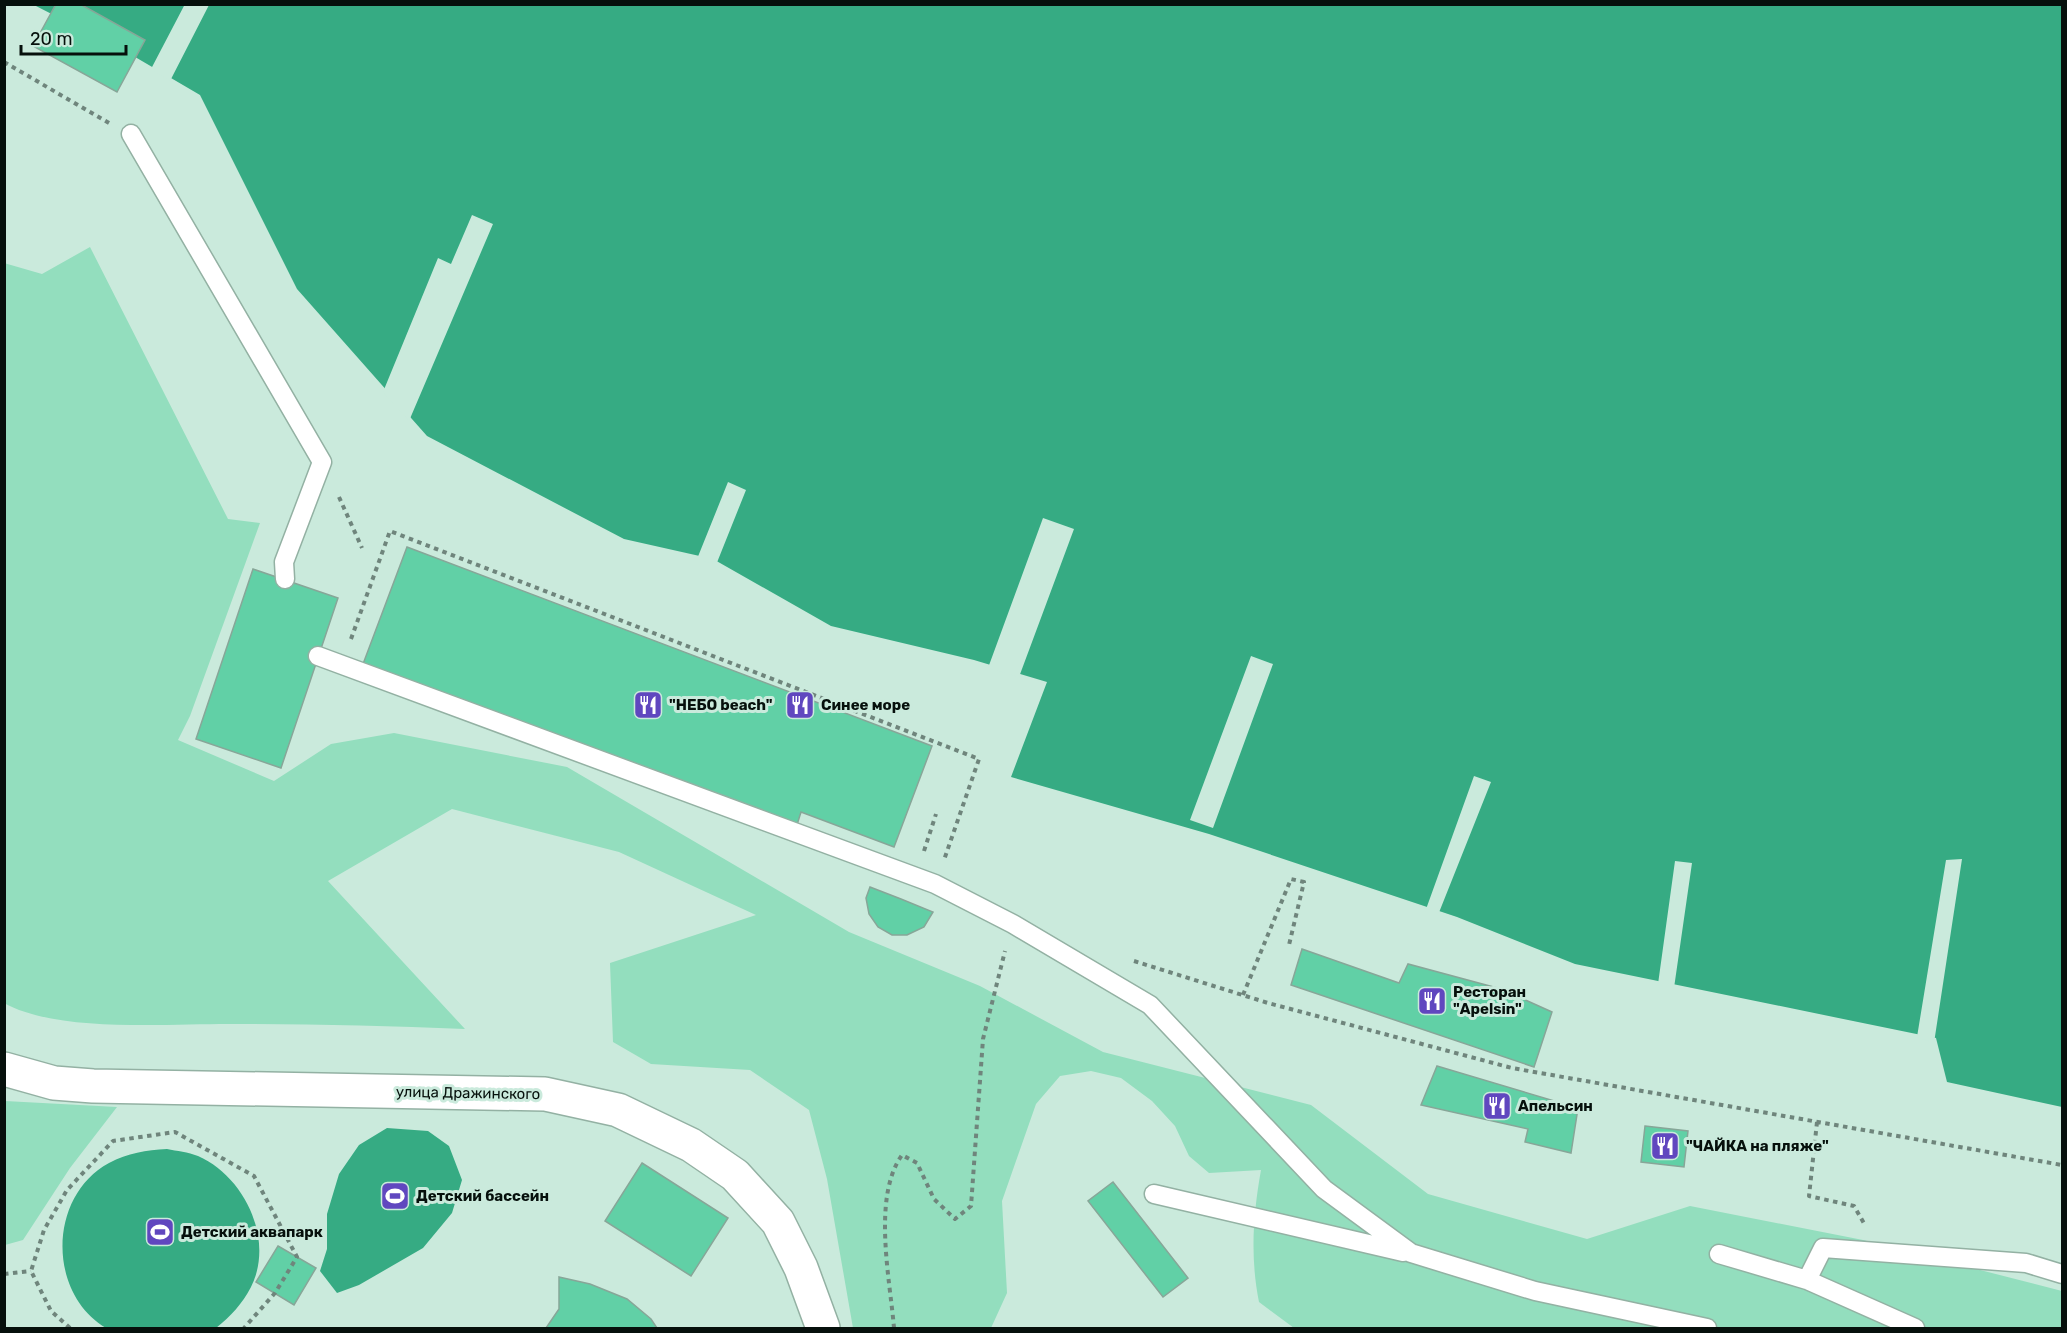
<svg xmlns="http://www.w3.org/2000/svg" width="2067" height="1333" font-family="Rubik,sans-serif">
	<rect width="100%" height="100%" fill="#caeadc"/>
	<path fill="#93debe" d="M90,247L228,519L260,523L190,716L178,740L274,781L331,744L394,733L567,767L849,932L980,986L1103,1052L1311,1105L1428,1194L1587,1239L1690,1206L1863,1240L2062,1291V1328H1294L1259,1302C1250,1257 1253,1215 1261,1170L1209,1173L1189,1156L1175,1126L1152,1101L1121,1078L1091,1071L1060,1076L1036,1104L1002,1201L1007,1293L991,1328H853L827,1179L809,1110L750,1070L651,1064L613,1042L610,963L756,915L619,852L452,809L328,881L465,1029C389,1026 314,1024 238,1024C173,1023 60,1034 4,1003V263L42,274Z
		M5,1101L117,1107L70,1168L23,1240L5,1245Z"/>
	<path fill="#36ab83" d="M34,5H2062V1107L1947,1082L1936,1038L1575,964L1457,917L1209,834L1011,777L1047,682L974,660L831,626L713,559L624,539L427,436L297,289L200,95L130,54Z
		M387,1128L428,1131L449,1146L462,1180L452,1213L423,1248L359,1285L337,1293L320,1271L327,1249V1214L339,1174L359,1145Z
		M167,1149C177,1151 188,1152 198,1156C244,1176 275,1239 251,1287C242,1304 231,1316 216,1328H106C47,1293 48,1196 109,1163C128,1153 146,1150 167,1149Z"/>
	<path fill="#caeadc" d="M185,4L209,5L170,81L151,69Z
		M472,215L493,224L409,421L383,392L438,258L451,264Z
		M728,482L746,490L716,565L697,559Z
		M1043,518L1074,529L1019,677L988,668Z
		M1251,656L1273,664L1213,828L1190,820Z
		M1474,776L1491,782L1438,915L1430,913L1425,912Z
		M1962,859L1934,1043L1917,1037L1946,860Z
		M1675,861L1692,863L1674,988L1658,984Z"/>
	<path fill="#61d0a6" stroke="#87a698" stroke-width="1.5" d="M56,4H80L145,40L117,92L33,46Z
		M407,547L932,746L894,847L801,812L796,828L363,664Z
		M253,569L338,598L281,768L196,739Z
		M870,887L901,899L933,912L924,927L907,935H892L878,927L869,914L866,898Z
		M1302,949L1399,983L1408,964L1501,989L1552,1012L1534,1067L1291,985Z
		M1437,1066L1578,1108L1571,1153L1525,1142L1528,1129L1421,1105Z
		M1645,1126L1688,1131L1684,1167L1641,1162Z
		M642,1163L728,1218L691,1276L605,1221Z
		M1113,1182L1188,1278L1163,1297L1088,1201Z
		M278,1246L316,1268L294,1305L256,1282Z
		M559,1277L590,1284L627,1299L651,1319L657,1328H546L559,1309Z"/>
	<g fill="none" stroke-linecap="round" stroke-linejoin="round">
		<g stroke="#93b1a3" stroke-width="21">
			<path id="lane" d="M131,134L322,462L284,562L285,579
				M318,656L935,884L1013,924L1150,1005L1324,1189L1411,1253L1535,1291L1707,1328
				M1154,1194L1403,1252
				M1719,1254L1807,1280
				M1915,1328L1807,1280L1823,1248L2026,1263L2062,1274"/>
		</g>
		<g stroke="#93b1a3" stroke-width="36">
			<path id="street" d="M4,1069L54,1083L93,1086L545,1094L618,1110L691,1145L735,1175L778,1222L801,1268L823,1328"/>
		</g>
		<path stroke="#6f857c" stroke-width="4" stroke-dasharray="4.5 4.5" stroke-linecap="butt" d="M4,62L109,123
			M339,497L362,548
			M351,639L390,531L979,759L944,860
			M924,851L936,814
			M1134,961L1268,1003L1512,1068L2062,1165
			M1243,995L1291,879L1304,882L1289,945
			M1817,1122L1809,1196L1854,1206L1865,1225
			M4,1274L31,1271
			M70,1328L51,1311L31,1271L44,1230L67,1190L113,1141L175,1132L254,1176L297,1257L275,1293L244,1328
			M894,1328C890,1279 872,1197 902,1155L917,1163L934,1199L955,1219L971,1206L983,1039L1005,951"/>
		<use href="#lane" stroke="#fff" stroke-width="18"/>
		<use href="#street" stroke="#fff" stroke-width="33"/>
	</g>
	<defs>
		<g id="restaurant-square" transform="scale(1.5)"><rect x="-9" y="-9" width="18" height="18" rx="4" fill="#6047bf" stroke="#caeadc"/><path d="M-5-6h1v4h1v-4h1v4h1v-4h1v5L-1.5 .5V6h-2V.5L-5-1ZM5-6V6H3V1.5H1.5Q1.5-4 5-6Z" fill="#fff"/></g>
		<g id="stadium-square" transform="scale(1.5)"><rect x="-9" y="-9" width="18" height="18" rx="4" fill="#6047bf" stroke="#caeadc"/><path d="M0-5a6.5 5 0 1 0 0 10a6.5 5 0 1 0 0-10ZM-3.5-1.8h7v3.6h-7Z" fill="#fff"/></g>
	</defs>
	<g fill-rule="evenodd">
		<use href="#restaurant-square" x="648" y="705"/>
		<use href="#restaurant-square" x="800" y="705"/>
		<use href="#restaurant-square" x="1432" y="1001"/>
		<use href="#restaurant-square" x="1497" y="1106"/>
		<use href="#restaurant-square" x="1665" y="1146"/>
		<use href="#stadium-square" x="395" y="1196"/>
		<use href="#stadium-square" x="160" y="1232"/>
	</g>
	<g text-anchor="middle" stroke-width="6" stroke-linejoin="round" paint-order="stroke">
		<g font-size="15" font-weight="bold" fill="#06100c" stroke="#caeadc" text-anchor="start">
			<text x="669" y="710">"НЕБО beach"</text>
			<text x="821" y="710">Синее море</text>
			<text x="1453" y="997">Ресторан<tspan x="1453" dy="17">"Apelsin"</tspan></text>
			<text x="1518" y="1111">Апельсин</text>
			<text x="1686" y="1151">"ЧАЙКА на пляже"</text>
			<text x="416" y="1201">Детский бассейн</text>
			<text x="181" y="1237">Детский аквапарк</text>
		</g>
		<g font-size="15" fill="#06100c" stroke="#caeadc">
			<text transform="translate(468 1093) rotate(1)" y="5">улица Дражинского</text>
		</g>
	</g>
	<rect width="2067" height="1333" fill="none" stroke="#06100c" stroke-width="12"/>
	<path d="M21 45v9h105v-9" fill="none" stroke="#06100c" stroke-width="3"/>
	<text x="30" y="45" font-size="18" fill="#06100c" stroke="#caeadc" stroke-width="4.5" paint-order="stroke">20 m</text>
</svg>
